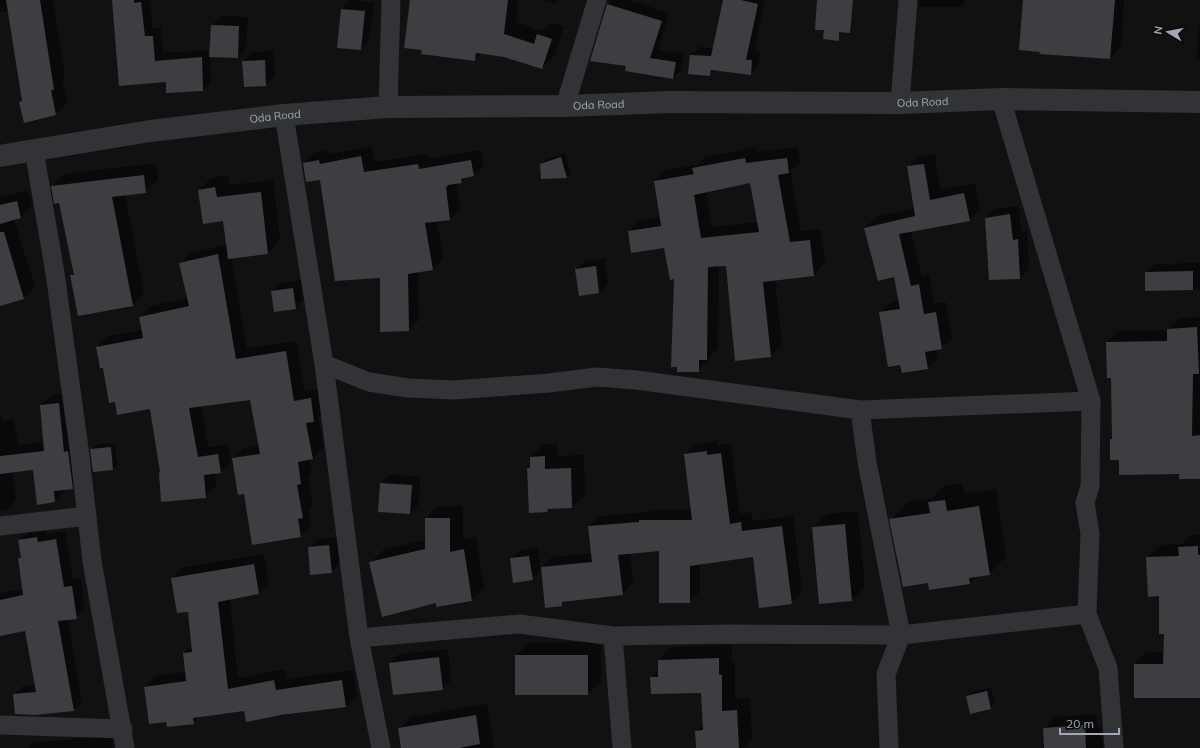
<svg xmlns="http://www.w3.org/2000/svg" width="1200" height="748" font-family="Mulish,sans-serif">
	<rect width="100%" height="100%" fill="#111112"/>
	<path fill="#0007" fill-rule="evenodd" d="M0,0H55H53L65,77L62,80L68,103L56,114L24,121L20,102L22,100L8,11L0,12Z
		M119,0H150L153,28H161L163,53L211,50L212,25L221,16L248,17L246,49L238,57L210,56L211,82L203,90L167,81L120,85Z
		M351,0L374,3L369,40L360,49L342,9Z
		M411,0H518L516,22L542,31L551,22L564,27L554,56L541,68L504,56L482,53L475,60L423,49Z
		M542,0H560L555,4Z
		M612,0H629L669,13L658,50L684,54L681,70L673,78L627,65L592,60L608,4Z
		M724,0H765L754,52L760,53L758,66L750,74L715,70L710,75L691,55L699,47L714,48Z
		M919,0H966L960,7H919Z
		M1024,0H1124L1121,47L1110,58Z
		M1200,19V59L1196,58Z
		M273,51L275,76L266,85L244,61L252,52Z
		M372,146L374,162L428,154L429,159L481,150L484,165L473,175L457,183L460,208L450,219L437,221L443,258L433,269L418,271L419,320L408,330L381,277L321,179L304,163L314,153L330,150V154ZM447,184H450L443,192Z
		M756,147L757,152L798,147L800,161L790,171L801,231L821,229L825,263L814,275L775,280L782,345L770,356L727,265H719L718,348L698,371L675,278L665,246L629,232L640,220L660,217L655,182L666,170L698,165L705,157ZM751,182L758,222L712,227L706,191Z
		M565,154L571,173L567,177L541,165L545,160Z
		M935,154L940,190L975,183L980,210L969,220L911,231L922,276L929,274L934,304L946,302L952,337L941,348L936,349L938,357L927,368L880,313L891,302L899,301L895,276L865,228L876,217L915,208L908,167L919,156Z
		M156,163L158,180L145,192L125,194L144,293L132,305L72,276L74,273L60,202L52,187L64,174Z
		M228,175L229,185L273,180L280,240L268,253L231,257L247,348L297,341L304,391L321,388L325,410L318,417L324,447L313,458L309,459L312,472L308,476L313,506L309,510L311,525L300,536L245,493L233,459L220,472L215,473L216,486L205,497L161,471L151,408L116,401L97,347L108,336L143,330L140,317L151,306L188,298L180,264L191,253L227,244L224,220L199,190L211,178ZM250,398L259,445L244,448L231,460L228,444L208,447L201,406Z
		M28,190L32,206L21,217L14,219L35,286L24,298L0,305V198Z
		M1019,206L1021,231H1027L1029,269L1020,278L990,279L986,218L994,209Z
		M605,258L608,284L599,293L576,269L585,261Z
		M1200,263V289L1146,290V273L1155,264Z
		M302,280L304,299L295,308L272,291L281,283Z
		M1200,317V478L1120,459L1111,440L1113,437L1112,377L1107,342L1118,331L1168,330L1179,318Z
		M68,393L82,478L72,488L64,489L65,491L54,501L33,469L13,472L16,500L6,510L0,511V410L2,421L14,419L18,445L44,442L41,405L51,395Z
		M717,441L718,445L731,443L740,514L751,512L752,521L793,516L802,593L791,603L754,556L700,564V591L689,602L660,550L630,553L633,583L623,594L566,601L562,605L542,569L532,579L511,559L520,550L538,548L541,568L552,557L592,553L589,526L600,516L648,512L650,510H692L686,454L696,444Z
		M115,443L117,465L113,469L94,471L91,450L96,445Z
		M544,444H557L558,456L584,455L585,494L572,507L550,508L547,511L530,512L528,468L531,465V457Z
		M389,475L420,476L419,504L410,513L381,484Z
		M962,483L964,494L996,489L1006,557L989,574L977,576L970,583L929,582L891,520L908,502L933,498L946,485Z
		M438,506H463V539L476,537L484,588L471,600L370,563L383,550L426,540V519Z
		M858,511L865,587L852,600L813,527L827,514Z
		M46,529L47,534L65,531L73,579L81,578L85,609L76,618L68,619L82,702L73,710L14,695L23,686L36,685L26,630L0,635V593L23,589L19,559L22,555L20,541L28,532Z
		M1192,535H1200V697L1135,664L1147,652H1164L1165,633L1160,595L1147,558L1160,545L1183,544Z
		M338,537L340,563L331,572L309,548L318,539Z
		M264,554L269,582L258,594L230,599L238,678L285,669L287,679L353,670L357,695L346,706L246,721L245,710L200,716L193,723L167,721L145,687L156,676L186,672L184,653L193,644L189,610L172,578L184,567Z
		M530,642H601V681L587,694L516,655Z
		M732,645V662H735V698H750L752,739L743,748H697L696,731L704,724L702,692L651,678L659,670V660L672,647Z
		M448,649L451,680L442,689L390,663L399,654Z
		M991,687L995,703L991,708L971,712L967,696L971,692Z
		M487,704L494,748H462V746L402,748L399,729L411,717Z
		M1096,714L1097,728H1101L1103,748H1043L1042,745L1045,743L1044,728L1055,717Z
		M112,735L113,748H28L32,744L43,742Z"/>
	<path fill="#3d3e42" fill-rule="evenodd" d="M6,0H40L54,90H51L56,115L24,123L19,102L22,101Z
		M112,0H134V3L141,2L145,36H153L155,61L202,57L203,91L166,93V82L119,86Z
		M410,0H508L504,34L534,44L537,34L552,39L542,69L504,57L476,53L475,61L421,54L422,50L404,48Z
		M723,0H741L758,4L746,60H752L751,75L711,70L710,76L688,74L690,55L711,56Z
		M817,0H853L850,33L839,32V41L823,39L824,30H815Z
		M1023,0H1115L1110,59L1039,54L1040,52L1019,50Z
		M607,4L662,21L650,58L676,62L673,79L625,71L626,66L590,61Z
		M341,9L365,11L361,50L337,48Z
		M211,25L239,26L238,58L209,57Z
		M265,60L266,86L244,87L242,61Z
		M361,156L364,172L418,164L419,169L471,160L474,176L461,179L462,183L448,185L446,187L450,220L425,223L433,270L408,274L409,331L380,332V278L335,281L320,180L306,182L303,163L319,160L320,164Z
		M561,157L567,178L541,179L540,164Z
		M745,158L746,163L787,158L789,173L778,175L790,242L810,240L814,276L763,282L771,357L735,361L726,266L708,267L707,360H699V372H677V367H671L674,279L670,280L664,248L631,253L628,231L661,226L654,181L694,174L692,168ZM750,183L759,232L701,238L694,195Z
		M924,164L930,200L964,193L970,221L899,234L911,286L919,284L924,314L936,312L942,349L925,352L928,369L902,373L900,365L888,367L879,312L900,309L894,277L878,281L864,228L915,216L907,166Z
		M144,175L146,193L112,197L133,306L78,316L70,275H74L59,203L54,204L51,186Z
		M215,187L217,197L261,192L268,254L228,259L223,221L203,224L198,190Z
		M17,201L21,218L0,224V205Z
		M1010,214L1013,240L1018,239L1020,279L989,280L985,218Z
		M0,232H4L24,299L0,306Z
		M218,254L236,359L286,351L294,401L311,398L314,422L306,423L313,459L298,462L301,484L297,485L303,518L298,519L301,537L252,545L244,494L238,495L232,458L260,454L250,400L189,408L198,457L218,454L221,473L204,475L206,498L161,502L159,473L160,472L150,409L117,415L115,402L109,403L103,368H100L96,347L143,338L139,317L189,306L179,263Z
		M596,266L599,293L579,296L575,269Z
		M1193,271V290L1145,291V272Z
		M293,288L296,309L274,312L271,291Z
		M1197,327L1199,374H1193L1192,436L1200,435V479H1179V474L1119,475V460H1110V439H1112L1111,378H1107L1106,342L1167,341V329Z
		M59,403L64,452L68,451L73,489L54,491L55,502L37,505L33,470L0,474V456L44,451L40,405Z
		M111,447L113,470L93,472L90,449Z
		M707,451V455L721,453L730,524L741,522L742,531L782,526L792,604L759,608L753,557L690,566V603H659V551L618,555L623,595L562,602V606L545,608L541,567L592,562L588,526L639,522V520H692L684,454Z
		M545,456V469L571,468L572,508L547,509L548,512L529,513L527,468H530V457Z
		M380,483L412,485L410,514L378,512Z
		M945,500L947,511L979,506L990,575L969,578L970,584L929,590L928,583L903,587L889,519L930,513L928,502Z
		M425,518H450V552L464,549L472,601L436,607V603L382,617L369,562L425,549Z
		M845,524L852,601L819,604L812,527Z
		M37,537L38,542L56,539L64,587L72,586L77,619L58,621L74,711L35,715L15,714L13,694L36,692L25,631L0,636V600L23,595L18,558H21L18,540Z
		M329,545L332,573L310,575L308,547Z
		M1198,546V555H1200V698H1134V664H1163L1164,634H1159V596L1148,597L1146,557L1179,556L1178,547Z
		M529,556L533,580L513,583L510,558Z
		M254,564L259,594L218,602L228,689L274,680L276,690L342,680L346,707L281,715L246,722L244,711L193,718L194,724L167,727L166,722L149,724L144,687L186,681L183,653L192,652L188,612L177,613L171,578Z
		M515,655H588V695H515Z
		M439,657L443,690L393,695L389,663Z
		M719,658V675H722V711L737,710L739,748H696L695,731L703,730L701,693L651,694L650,677H658V660Z
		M987,691L991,709L970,714L966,696Z
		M476,715L480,744L459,748H401L398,728Z
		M1085,725L1086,748H1044L1043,728Z"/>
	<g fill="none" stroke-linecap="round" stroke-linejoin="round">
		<path stroke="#323337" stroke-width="19" d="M1001,99L1091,401L1090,486L1085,503L1090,534L1087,614L1108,668L1114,748
			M900,103L908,0
			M565,106L597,0
			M388,107L391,0
			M284,115L324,364L359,638L381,748
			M34,150L55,273L79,448L92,561L125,748
			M324,364L369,382L408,388L454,390L549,383L597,377L636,380L860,410L1091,401
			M860,410L867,462L901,635L886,674L889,748
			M0,526L87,516
			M613,636L622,748
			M359,638L519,624L613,636L727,634L901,635L1087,614
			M0,725L123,729"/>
		<path stroke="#323337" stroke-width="22" id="s1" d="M0,156L150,131L284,115L388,107L565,106L669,102L900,103L1001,99L1200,102"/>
	</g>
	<g text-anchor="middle" stroke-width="3" stroke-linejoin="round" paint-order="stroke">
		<g font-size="11" fill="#a1a7b4" stroke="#0c0c0d">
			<text dy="4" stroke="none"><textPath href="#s1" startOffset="926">Oda Road</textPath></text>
			<text dy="4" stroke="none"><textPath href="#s1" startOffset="602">Oda Road</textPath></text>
			<text dy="4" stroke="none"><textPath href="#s1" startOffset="278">Oda Road</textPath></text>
		</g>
	</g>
	<g transform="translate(1168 32) rotate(280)" stroke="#0c0c0d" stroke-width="3" paint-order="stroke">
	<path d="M0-3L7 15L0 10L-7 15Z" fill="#a1a7b4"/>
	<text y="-6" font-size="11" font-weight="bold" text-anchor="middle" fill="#a1a7b4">N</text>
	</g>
	<path d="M1060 728v6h59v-6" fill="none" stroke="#a1a7b4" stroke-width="2"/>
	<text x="1066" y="728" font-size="12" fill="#a1a7b4" stroke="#0c0c0d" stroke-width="3" paint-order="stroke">20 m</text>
</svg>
